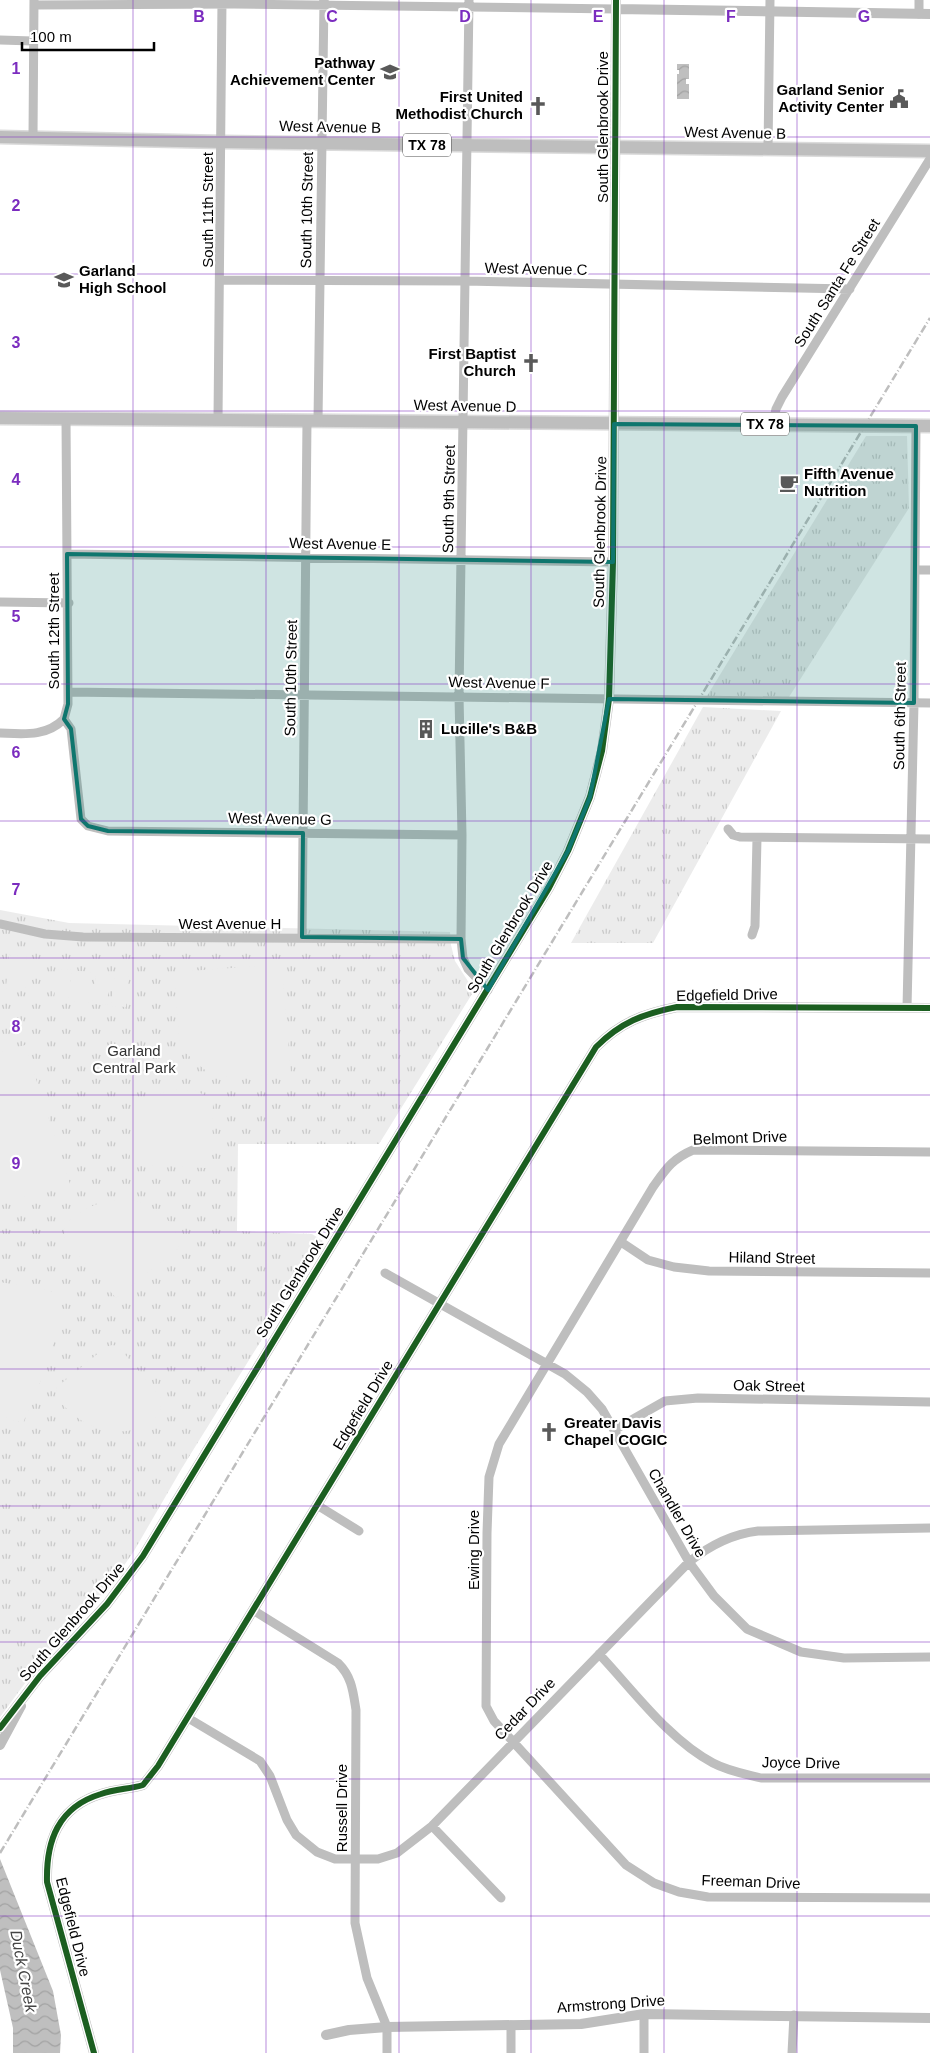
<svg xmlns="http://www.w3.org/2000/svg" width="930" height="2053" font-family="Arial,sans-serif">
	<defs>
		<pattern id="grass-tufts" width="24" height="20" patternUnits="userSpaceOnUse" patternTransform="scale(1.25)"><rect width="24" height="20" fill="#ececec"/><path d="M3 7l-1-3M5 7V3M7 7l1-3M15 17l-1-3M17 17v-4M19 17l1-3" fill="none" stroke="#c9c9c9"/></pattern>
		<pattern id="water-waves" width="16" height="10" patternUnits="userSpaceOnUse" patternTransform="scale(1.25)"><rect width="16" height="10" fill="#bfbfbf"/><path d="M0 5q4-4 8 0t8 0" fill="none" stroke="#a2a2a2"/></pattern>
	</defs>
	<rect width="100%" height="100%" fill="#fff"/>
	<path fill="url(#grass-tufts)" d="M866,436H907L909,508L789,697L707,696Z
		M703,707L781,711L653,943H571Z
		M0,910L69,923L450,932L451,945L455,961L473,989L472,994L379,1144H238L237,1231L312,1234L323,1241L182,1468L134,1551L109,1587L37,1667L0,1717Z"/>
	<path fill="#ececec" d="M9,955L27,957L25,990L6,988Z
		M274,965L282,972L291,1074L213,1077L180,1048L174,972Z
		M57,969L72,970L68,1001L54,1000Z
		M77,971L91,972L88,1003L74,1002Z
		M96,973L110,974L107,1005L92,1004Z
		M115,975L129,976L126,1007L111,1006Z
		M25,1045L70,1184L0,1204V1052Z
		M177,1089L196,1091L213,1099L212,1164L205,1168L130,1164C129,1123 130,1097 177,1089Z
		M128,1199C155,1206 177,1219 179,1248L116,1298L64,1239L65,1224C85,1206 102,1200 128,1199Z
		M0,1282L56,1292L61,1299L51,1357L23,1423L0,1416Z
		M112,1345L118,1346L163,1400C161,1405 160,1412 158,1415C143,1434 112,1435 92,1426C77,1420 66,1408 55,1397L57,1387L106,1347Z"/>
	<path fill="url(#water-waves)" d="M677,64H689V79H686V84H689V99H677V74H679V70H677Z
		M0,1859L53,1991L61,2035L60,2053H13V2028L0,1970Z"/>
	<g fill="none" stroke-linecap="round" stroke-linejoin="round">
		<g stroke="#dbdbdb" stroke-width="15">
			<path id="primary" d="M0,137L222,142L930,151
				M0,418L930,426"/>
		</g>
		<path stroke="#bebebe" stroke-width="9" d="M469,0L459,696L462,835L461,939L463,958L468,969L488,990
			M34,5L234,4L616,9
			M919,14V0
			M0,40L33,41
			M33,137L34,0
			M768,150L770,0
			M221,280L466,281L850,289
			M66,419L68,704L64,719L71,729L81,819L88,826L108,831L462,835
			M218,419L222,0
			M318,420L324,0
			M773,424L776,409L782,397L930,159
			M67,554L613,562
			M915,570H930
			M0,602L69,603
			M68,692L930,703
			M0,733C24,734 46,737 64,719
			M728,829L733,835L740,837L930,839
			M0,924L45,934L83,937L461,939
			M752,935L755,926L757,838
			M302,937L307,420
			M907,1008L914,703L916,426
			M930,1152L693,1150C672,1159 666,1169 653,1187L499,1444L489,1477L487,1533L486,1706L494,1721L626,1865L654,1883L679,1892L708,1897L930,1898
			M621,1242L648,1260L674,1267L709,1271L930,1273
			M385,1273L565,1374L587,1392L602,1409L689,1562L714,1596L747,1629L801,1652L844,1658L930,1657
			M614,1430L665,1401L698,1398L930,1402
			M317,1505L359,1531
			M253,1610L338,1663C352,1677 353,1691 356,1710L355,1923L367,1978L387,2027V2053
			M599,1654C633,1690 669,1740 713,1763C728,1771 745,1774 761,1778H930
			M188,1718L260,1761L270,1776L287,1820L296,1835L317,1852L335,1859H378L397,1853L432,1826L689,1562C709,1546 732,1534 758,1531L930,1528
			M432,1826L501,1898
			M644,2014V2053
			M511,2025V2053
			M792,2053L794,2015"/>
		<path stroke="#bebebe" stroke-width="10" d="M616,9L930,14
			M0,1728L40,1676L107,1604L143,1556L549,888L568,851L590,797L602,751L609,699L613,562L616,0
			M0,1745L21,1706
			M326,2035L349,2030L387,2027L581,2024L644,2014L930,2018
			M94,2053L47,1882C46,1841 58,1807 101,1794C115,1789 130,1789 143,1785L158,1766L596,1047C621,1022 643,1014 677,1007L930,1008"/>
		<use href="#primary" stroke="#bebebe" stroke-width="12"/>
		<path stroke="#bebebe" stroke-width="2.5" stroke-dasharray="8 2.5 1 2.5" stroke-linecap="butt" d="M0,1853L930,318"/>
		<g stroke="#fff" stroke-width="9">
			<path id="cycleway" d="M0,1728L40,1676L107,1604L143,1556L549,888L568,851L590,797L602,751L609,699L613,562L616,0
				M94,2053L47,1882C46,1841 58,1807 101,1794C115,1789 130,1789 143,1785L158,1766L596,1047C621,1022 643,1014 677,1007L930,1008"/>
		</g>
		<use href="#cycleway" stroke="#1b5e20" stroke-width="6"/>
	</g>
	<path fill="#0f766e" fill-opacity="0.2" stroke="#0f766e" stroke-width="4" stroke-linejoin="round" d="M614,424L916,426L914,703L609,699L590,797L568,851L488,990L463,958L461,939L302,937L303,833L108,831L88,826L81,819L71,729L64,719L68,704L67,554L613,562Z"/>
	<path fill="none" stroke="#7b2cbf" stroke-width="1" stroke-opacity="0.55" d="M133,0V2053M266,0V2053M399,0V2053M531,0V2053M664,0V2053M797,0V2053M0,137H930M0,274H930M0,411H930M0,547H930M0,684H930M0,821H930M0,958H930M0,1095H930M0,1232H930M0,1369H930M0,1506H930M0,1642H930M0,1779H930M0,1916H930"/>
	<defs>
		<g id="school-bare" transform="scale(1.5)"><path d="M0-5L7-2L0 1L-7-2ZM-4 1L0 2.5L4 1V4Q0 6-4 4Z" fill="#595959" stroke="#fff" stroke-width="2.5" paint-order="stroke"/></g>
		<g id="civic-bare" transform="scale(1.5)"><path d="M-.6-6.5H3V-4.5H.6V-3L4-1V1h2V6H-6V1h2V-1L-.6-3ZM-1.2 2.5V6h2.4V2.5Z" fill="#595959" stroke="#fff" stroke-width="2.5" paint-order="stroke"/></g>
		<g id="church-bare" transform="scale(1.5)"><path d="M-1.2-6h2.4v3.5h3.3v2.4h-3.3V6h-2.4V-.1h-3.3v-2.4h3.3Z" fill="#595959" stroke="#fff" stroke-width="2.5" paint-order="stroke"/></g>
		<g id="cafe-bare" transform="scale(1.5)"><path d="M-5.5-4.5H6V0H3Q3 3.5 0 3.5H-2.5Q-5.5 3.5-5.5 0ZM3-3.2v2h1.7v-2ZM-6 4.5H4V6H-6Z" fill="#595959" stroke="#fff" stroke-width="2.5" paint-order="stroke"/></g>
		<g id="building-bare" transform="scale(1.5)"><path d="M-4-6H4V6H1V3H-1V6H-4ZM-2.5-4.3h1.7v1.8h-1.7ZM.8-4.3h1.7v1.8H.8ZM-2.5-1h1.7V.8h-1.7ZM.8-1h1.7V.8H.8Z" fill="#595959" stroke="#fff" stroke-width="2.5" paint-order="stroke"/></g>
	</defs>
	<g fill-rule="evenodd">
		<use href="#school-bare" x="390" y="72"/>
		<use href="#civic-bare" x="899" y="99"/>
		<use href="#church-bare" x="538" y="106"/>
		<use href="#school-bare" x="64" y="280"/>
		<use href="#church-bare" x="531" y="363"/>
		<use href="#cafe-bare" x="789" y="483"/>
		<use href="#building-bare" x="426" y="729"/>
		<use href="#church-bare" x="549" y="1432"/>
	</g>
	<g text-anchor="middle" stroke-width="4.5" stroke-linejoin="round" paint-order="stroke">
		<g fill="#fff" stroke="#4c4c4c" stroke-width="1">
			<rect x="403" y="133.5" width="48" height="23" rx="4"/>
			<rect x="741" y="412.5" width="48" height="23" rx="4"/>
		</g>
		<g font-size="14" font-weight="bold" fill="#000">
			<text x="427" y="150">TX 78</text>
			<text x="765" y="429">TX 78</text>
		</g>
		<g font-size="15" font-weight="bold" fill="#000" stroke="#fff" text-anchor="end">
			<text x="375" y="68">Pathway<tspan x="375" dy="17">Achievement Center</tspan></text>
			<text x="884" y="95">Garland Senior<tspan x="884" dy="17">Activity Center</tspan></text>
			<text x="523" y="102">First United<tspan x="523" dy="17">Methodist Church</tspan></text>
			<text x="79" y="276" text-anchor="start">Garland<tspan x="79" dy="17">High School</tspan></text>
			<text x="516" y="359">First Baptist<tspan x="516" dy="17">Church</tspan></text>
			<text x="804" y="479" text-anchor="start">Fifth Avenue<tspan x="804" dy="17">Nutrition</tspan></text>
			<text x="441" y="734" text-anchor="start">Lucille's B&amp;B</text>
			<text x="564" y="1428" text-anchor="start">Greater Davis<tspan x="564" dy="17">Chapel COGIC</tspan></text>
		</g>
		<g font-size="15" fill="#000" stroke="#fff">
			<text transform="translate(330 127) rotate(1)" y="5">West Avenue B</text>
			<text transform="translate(603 127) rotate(-90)" y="5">South Glenbrook Drive</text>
			<text transform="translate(735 133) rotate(1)" y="5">West Avenue B</text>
			<text transform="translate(208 210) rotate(-90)" y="5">South 11th Street</text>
			<text transform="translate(307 210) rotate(-89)" y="5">South 10th Street</text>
			<text transform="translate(536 269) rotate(1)" y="5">West Avenue C</text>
			<text transform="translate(837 283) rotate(-58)" y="5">South Santa Fe Street</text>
			<text transform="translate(465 406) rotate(1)" y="5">West Avenue D</text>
			<text transform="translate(449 499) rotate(-89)" y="5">South 9th Street</text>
			<text transform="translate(600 532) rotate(-89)" y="5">South Glenbrook Drive</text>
			<text transform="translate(340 544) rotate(1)" y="5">West Avenue E</text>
			<text transform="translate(54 631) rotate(-90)" y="5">South 12th Street</text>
			<text transform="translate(291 678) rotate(-89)" y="5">South 10th Street</text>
			<text transform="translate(499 683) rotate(1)" y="5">West Avenue F</text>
			<text transform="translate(900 716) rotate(-89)" y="5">South 6th Street</text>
			<text transform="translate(280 819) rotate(1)" y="5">West Avenue G</text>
			<text x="230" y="929">West Avenue H</text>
			<text transform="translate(510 927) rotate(-59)" y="5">South Glenbrook Drive</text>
			<text transform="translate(727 995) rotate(-1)" y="5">Edgefield Drive</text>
			<text transform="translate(740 1138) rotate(-2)" y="5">Belmont Drive</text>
			<text transform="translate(772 1258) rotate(1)" y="5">Hiland Street</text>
			<text transform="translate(300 1272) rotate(-58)" y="5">South Glenbrook Drive</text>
			<text transform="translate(769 1386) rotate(1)" y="5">Oak Street</text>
			<text transform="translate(363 1405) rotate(-59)" y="5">Edgefield Drive</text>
			<text transform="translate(677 1513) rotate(60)" y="5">Chandler Drive</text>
			<text transform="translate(474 1550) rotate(-90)" y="5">Ewing Drive</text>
			<text transform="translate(72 1622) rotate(-49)" y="5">South Glenbrook Drive</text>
			<text transform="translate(525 1709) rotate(-46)" y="5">Cedar Drive</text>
			<text transform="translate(801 1763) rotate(1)" y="5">Joyce Drive</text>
			<text transform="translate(342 1808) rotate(-90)" y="5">Russell Drive</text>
			<text transform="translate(751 1882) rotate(2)" y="5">Freeman Drive</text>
			<text transform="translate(73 1927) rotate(76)" y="5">Edgefield Drive</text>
			<text transform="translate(611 2004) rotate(-4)" y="5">Armstrong Drive</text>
		</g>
		<g font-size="15" fill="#333" stroke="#fff">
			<text x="134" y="1056">Garland<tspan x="134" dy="17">Central Park</tspan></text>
		</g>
		<g font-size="16" font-style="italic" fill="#444" stroke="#fff">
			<text transform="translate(24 1971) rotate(79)" y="6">Duck Creek</text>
		</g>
	</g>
	<g font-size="16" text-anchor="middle" font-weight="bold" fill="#7b2cbf" stroke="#fff" stroke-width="4.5" stroke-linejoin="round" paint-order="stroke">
		<text x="199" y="22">B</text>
		<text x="332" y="22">C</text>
		<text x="465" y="22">D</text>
		<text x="598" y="22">E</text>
		<text x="731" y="22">F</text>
		<text x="864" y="22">G</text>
		<text x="16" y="74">1</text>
		<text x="16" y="211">2</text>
		<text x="16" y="348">3</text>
		<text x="16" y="485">4</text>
		<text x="16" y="622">5</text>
		<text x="16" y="758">6</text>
		<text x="16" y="895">7</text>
		<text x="16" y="1032">8</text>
		<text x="16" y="1169">9</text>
	</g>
	<path d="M22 42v8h132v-8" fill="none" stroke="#000000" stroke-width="2.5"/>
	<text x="30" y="42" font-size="15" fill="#000000" stroke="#ffffff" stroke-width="4" paint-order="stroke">100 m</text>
</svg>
